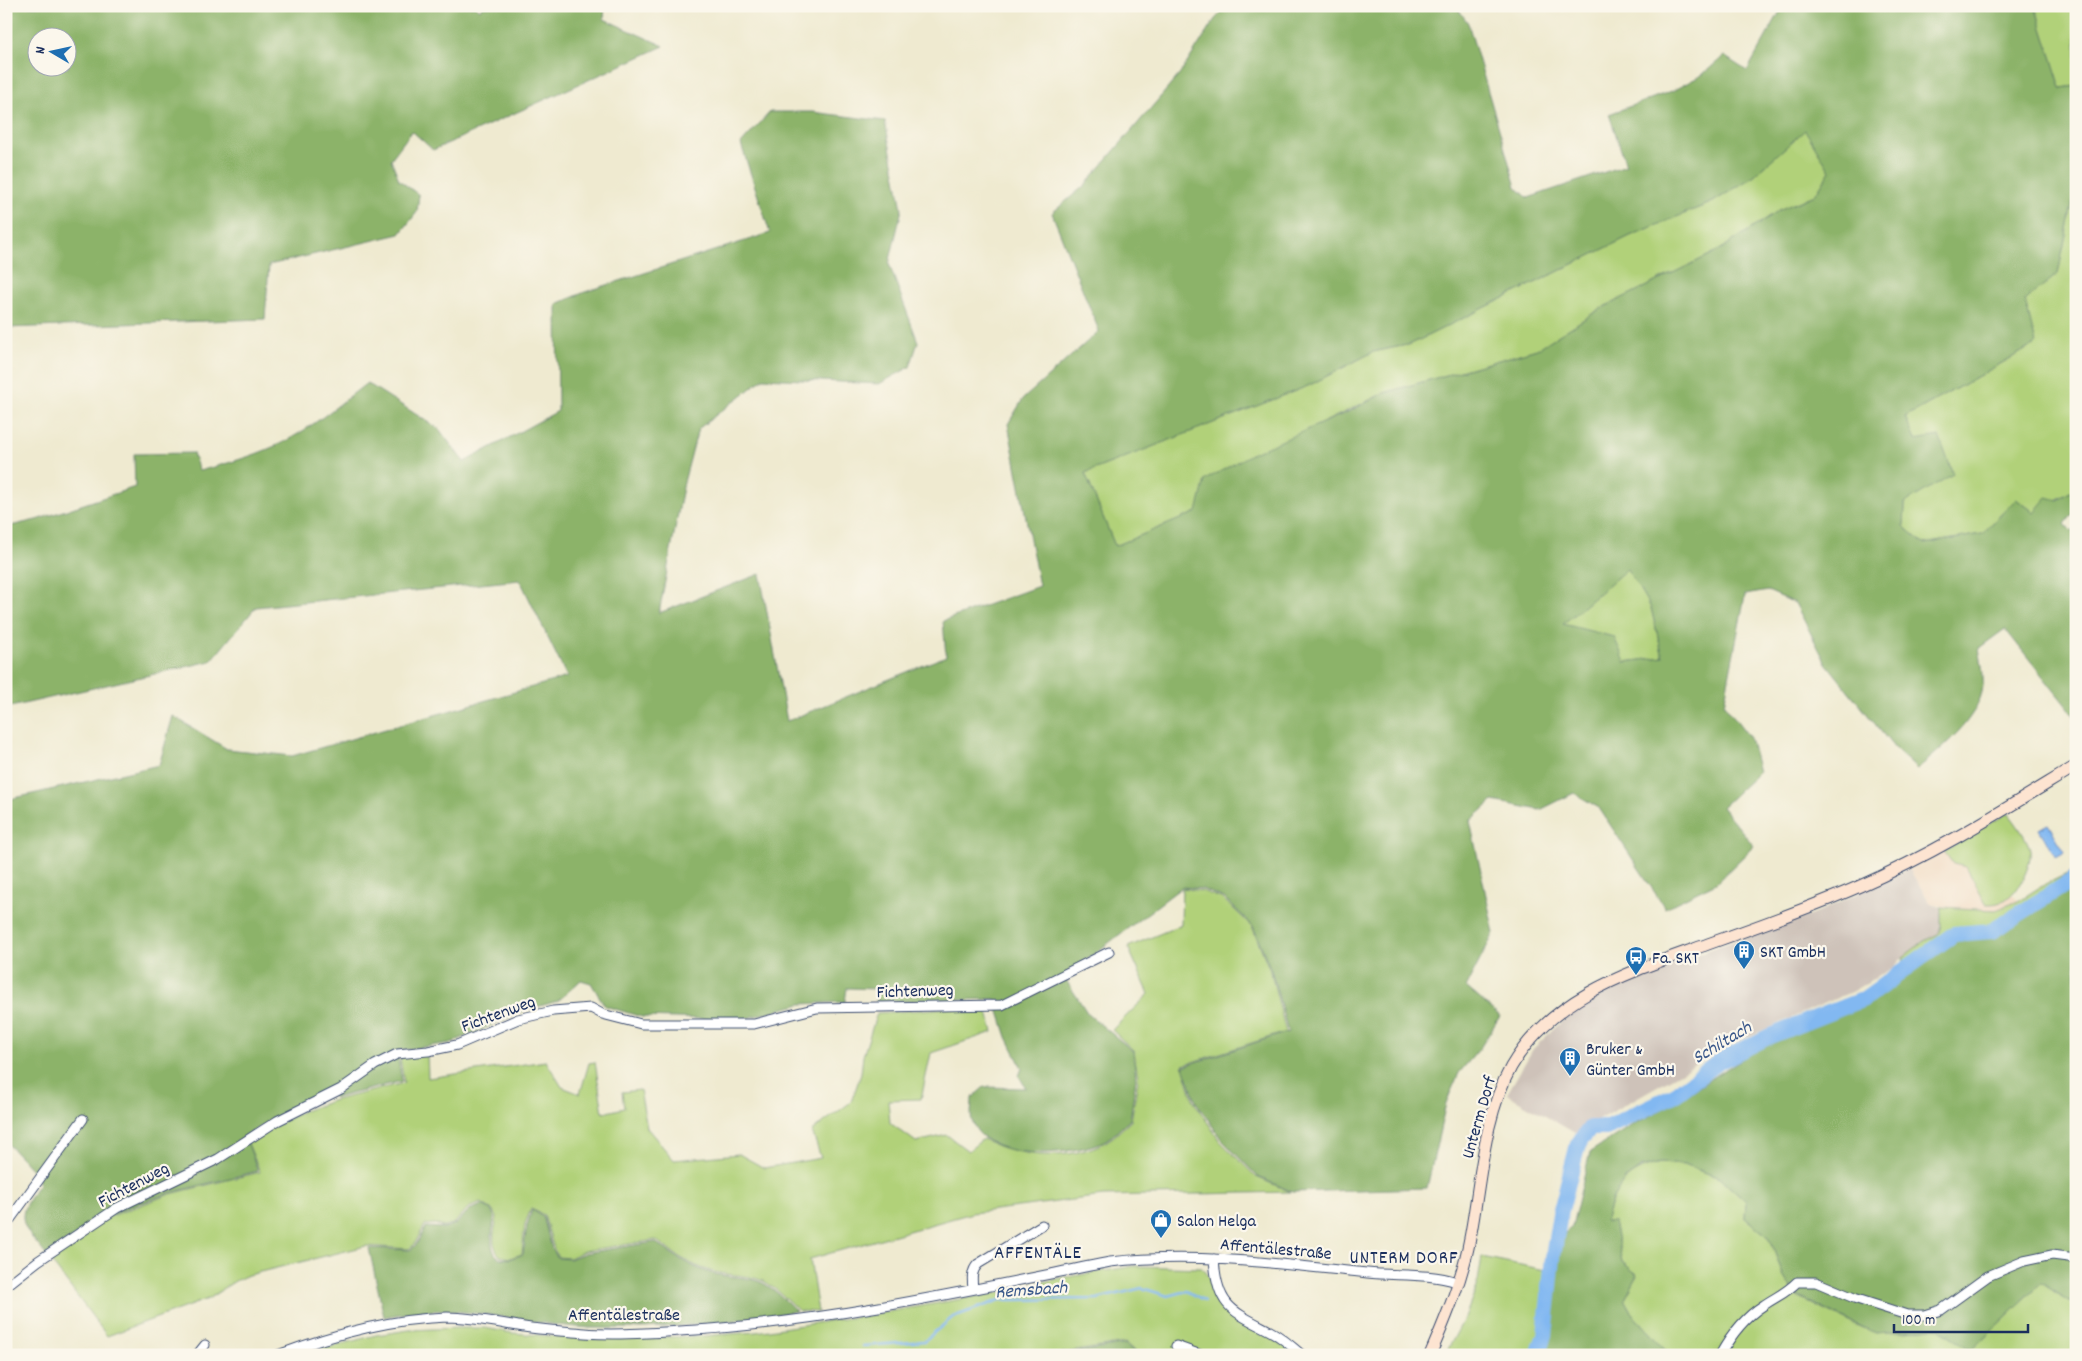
<svg xmlns="http://www.w3.org/2000/svg" width="2082" height="1361" font-family="Dekko,sans-serif">
	<rect width="100%" height="100%" fill="#fbf7ec"/>
	<filter id="ink" filterUnits="userSpaceOnUse"><feTurbulence type="fractalNoise" baseFrequency=".02" numOctaves="2"/><feDisplacementMap in="SourceGraphic" scale="10" xChannelSelector="R" yChannelSelector="G"/><feConvolveMatrix kernelMatrix="1 2 1 2 8 2 1 2 1" color-interpolation-filters="sRGB"/></filter>
	<filter id="wash" filterUnits="userSpaceOnUse"><feTurbulence type="fractalNoise" baseFrequency=".0096" numOctaves="4" result="noise"/><feDisplacementMap in="SourceGraphic" scale="20" xChannelSelector="R" yChannelSelector="G"/><feGaussianBlur stdDeviation="1.12" result="paint"/><feColorMatrix in="noise" values="0 0 0 0 0 0 0 0 0 0 0 0 0 0 0 0 0 1.4 0 .05"/><feComposite in="paint" operator="in"/></filter>
	<g filter="url(#wash)">
		<rect width="100%" height="100%" fill="#efead0"/>
		<path fill="#f0d6bc" d="M1944,851L1953,864L1966,867L1986,904L2002,902L2012,895L2019,901L1996,910L1961,909L1931,904L1909,869Z"/>
		<path fill="#cec2b9" d="M1909,869L1931,904L1941,907V926L1938,934L1924,941L1903,957L1894,967L1851,992L1731,1044L1575,1133L1507,1094L1533,1049L1570,1014L1593,999L1641,977L1713,948L1812,915Z"/>
		<path fill="#b1d179" stroke="#66806c" d="M2035,6H2076V86L2061,88Z
			M1805,129L1830,171L1815,195L1781,209L1718,251L1600,309L1537,349L1384,393L1205,480L1198,512L1115,546L1085,473L1308,386L1373,352L1411,344L1630,236L1713,202L1751,178Z
			M2076,174V495L2070,492L2034,512L2016,499L1982,534L1924,544L1904,527L1905,503L1914,441L1905,417L2036,344L2024,300L2058,274L2074,195Z
			M1627,568L1651,608L1663,657L1625,662L1563,624Z
			M2008,813C2014,820 2029,841 2030,850C2032,867 2017,895 2001,902C1996,904 1991,904 1986,904L1966,867L1953,864L1944,851Z
			M2073,871L2075,881C2050,898 2025,919 1998,931C1982,938 1972,936 1956,938C1944,939 1917,964 1906,973L1903,957L1924,941L1938,934L1941,926V907L1996,910L2018,901L2040,887Z
			M1182,888L1202,891L1223,899L1252,926L1271,973L1286,1032L1183,1065L1194,1102L1220,1141L1256,1177L1291,1192L1103,1196L972,1213L810,1259L818,1312L799,1311C788,1301 777,1288 763,1281C747,1274 727,1276 710,1271C690,1265 672,1253 656,1240L584,1251L570,1258L558,1257L554,1249L544,1215L531,1209L525,1224L522,1254L510,1258L500,1256C490,1244 494,1232 497,1217L491,1209L481,1203L468,1208L455,1223L443,1227L435,1224L425,1225L414,1245L409,1249L366,1246L248,1275L235,1281L208,1299L107,1336L47,1256L98,1221L170,1194L260,1172L247,1141L303,1111L335,1100L404,1083L400,1058L427,1053L428,1078L546,1061L562,1087L580,1094L589,1063L595,1062L603,1113L624,1108L622,1092L640,1090L647,1128L674,1160L739,1154L764,1168L821,1158L812,1131L851,1102L861,1074L863,1056L877,1013L960,1007L987,1008L993,1032L931,1053L921,1099L888,1100L890,1123L916,1142L947,1135L968,1151L983,1139C1019,1158 1070,1162 1107,1141C1116,1136 1123,1127 1131,1121L1138,1079L1134,1051L1112,1030L1149,994L1128,947L1181,925Z
			M1660,1163L1686,1165L1722,1179L1746,1201L1745,1218L1770,1238L1783,1275L1797,1297L1873,1333L1916,1330L1937,1327L1971,1350L2041,1283L2076,1305V1355H1681L1666,1351L1635,1317L1625,1299L1638,1275L1622,1262L1614,1223L1605,1222C1615,1186 1623,1173 1660,1163Z
			M1482,1257L1545,1270L1542,1317L1545,1355H1445L1465,1317L1477,1287Z
			M1135,1266L1201,1268C1213,1275 1213,1293 1222,1304C1240,1328 1274,1336 1298,1355H1205L1191,1349L1188,1355H1139L1125,1343L1052,1355H312L311,1352L376,1335L409,1330L458,1328H485L512,1333L590,1339L702,1336L756,1332L875,1314L996,1293L1061,1278Z"/>
		<path fill="#8cb369" stroke="#547164" fill-rule="evenodd" d="M6,6H476L480,10L482,6H605L604,19L664,46L433,150L412,131L391,159L399,180L419,195L417,212L400,234L269,265L265,319L6,328ZM38,38H68V68H38Z
			M1228,6H1456L1468,23L1516,187L1528,198L1626,165L1609,114L1672,91L1702,75L1724,56L1747,71L1783,6H2035L2061,88L2076,86L2074,195L2058,274L2025,300L2036,344L1905,417L1915,440L1939,436L1953,474L1905,503L1904,527L1924,544L1982,534L2016,499L2034,512L2047,497L2058,500L2070,492L2076,495V510L2065,524L2071,531L2076,528V718L2005,629L1979,648C1981,660 1984,674 1983,686C1980,718 1940,750 1917,769L1896,750L1826,663L1795,603L1768,591L1745,595L1724,704L1750,738L1759,772L1722,807L1754,846L1716,883L1665,908L1599,808L1574,793L1540,810L1493,801L1470,821L1494,933L1466,987L1500,1016L1480,1048L1459,1073L1446,1103L1427,1188L1293,1192L1258,1177L1222,1140L1196,1102L1184,1066L1288,1032L1272,973L1253,926L1224,898L1202,889L1182,887L1064,977L1088,1014L1133,1051L1136,1078L1130,1120C1122,1126 1115,1135 1106,1140C1075,1156 987,1164 972,1121C970,1115 972,1105 972,1098L984,1087L1026,1088L1019,1076L1022,1068L1007,1037L995,999L876,1002L878,989L847,988L845,1002L801,1004L740,1020L642,1017L605,1006L591,983L581,980L558,1001L526,1010L451,1043L397,1051L402,1081L334,1098L328,1088L245,1136L258,1171L170,1193L138,1204L98,1220L46,1255C21,1224 13,1219 39,1184L37,1175L6,1142V800L159,765L173,716L227,749L292,756L567,677L520,580L256,607L211,661L6,708V527L36,520L135,487L134,454L193,453L199,471C225,464 251,457 275,446C306,433 339,404 367,383L439,429L464,462L558,411L557,304L585,292L770,233L741,144L770,112H812L885,121L902,209L889,264L918,342L910,367L879,384L764,378L698,429L684,482L659,613L760,574L787,721L946,656L943,621L1039,586L1008,424L1023,399L1099,331L1052,213L1085,185L1180,74L1215,19ZM1805,130L1830,171L1815,195L1781,209L1718,251L1600,309L1537,349L1384,393L1350,411L1251,454L1205,480L1197,512L1115,546L1085,473L1308,386L1373,352L1411,344L1630,236L1713,202L1751,178ZM1627,569L1651,608L1663,657L1625,662L1614,637L1563,624Z
			M2076,880V1305L2041,1283L1971,1350L1937,1327L1916,1330L1874,1333L1797,1296L1783,1275L1770,1238L1745,1218L1746,1201L1722,1179L1686,1165L1660,1163L1641,1168L1625,1179L1612,1199L1605,1222H1614L1622,1262L1638,1275L1625,1299L1635,1317L1666,1351L1681,1355H1547L1544,1318L1548,1266L1558,1239L1572,1227L1590,1152L1634,1124L1679,1100L1770,1040L1861,1001L1906,973L1935,950L1955,938H1970L1999,930L2023,917Z
			M482,1205L490,1209L495,1217C489,1243 488,1270 523,1254L527,1225L532,1210L543,1216L552,1249L558,1258L570,1259L585,1253L655,1242C672,1254 689,1266 708,1272C722,1277 736,1276 750,1279C769,1282 783,1298 796,1311C729,1323 660,1330 592,1328C545,1326 499,1314 452,1311C431,1309 406,1313 384,1317L369,1248L410,1250L416,1245L426,1227L444,1228L456,1224L469,1210Z
			M1125,1344L1138,1355H1063Z"/>
		<path fill="#82b8f1" stroke="#4e74a8" d="M2048,824L2065,852L2056,857L2039,829Z"/>
		<g fill="none" stroke-linecap="round" stroke-linejoin="round">
			<path stroke="#82b8f1" stroke-width="2.5" d="M863,1346L924,1341L953,1317L1000,1300L1097,1299L1142,1288L1168,1296L1187,1291L1205,1301"/>
			<path stroke="#82b8f1" stroke-width="16" d="M1538,1355L1545,1335L1553,1257L1560,1214L1578,1144L1590,1128H1606L1676,1094L1720,1061L1770,1036L1864,999L1954,934L1992,931L2076,878"/>
		</g>
	</g>
	<g filter="url(#ink)">
		<g fill="none" stroke-linecap="round" stroke-linejoin="round">
			<g stroke="#3b4b6f" stroke-width="11">
				<path id="minor" d="M6,1225L83,1119
					M1214,1259C1217,1307 1232,1311 1270,1331C1282,1337 1292,1347 1302,1355
					M6,1286L38,1261L117,1208L218,1159L277,1121L341,1089L375,1065L397,1054L428,1051L457,1045L518,1019L553,1011L591,1008L602,1014L641,1024H754L817,1008L1002,1005L1109,952
					M973,1289C972,1280 971,1271 978,1264L1042,1225
					M1176,1346L1201,1355
					M197,1355L205,1345
					M278,1355C333,1334 388,1319 447,1317C471,1317 494,1322 518,1326C540,1330 563,1331 585,1333C621,1336 660,1332 696,1330C832,1321 975,1289 1110,1262C1195,1252 1282,1264 1367,1273C1397,1276 1429,1273 1457,1282
					M1720,1355C1731,1335 1745,1317 1764,1305C1777,1296 1785,1294 1797,1282H1816L1854,1298L1907,1315H1925L1941,1310L1988,1276L2024,1261L2052,1255L2076,1258"/>
			</g>
			<g stroke="#3b4b6f" stroke-width="13">
				<path id="secondary" d="M1430,1355C1446,1318 1463,1277 1470,1238C1481,1181 1483,1118 1511,1067C1553,994 1634,971 1708,944C1759,926 1810,908 1860,886C1936,853 2005,809 2076,766"/>
			</g>
			<use href="#minor" stroke="#fff" stroke-width="9"/>
			<use href="#secondary" stroke="#fde4d1" stroke-width="11"/>
		</g>
	</g>
	<defs>
		<g id="building-pin" transform="scale(1.125)"><path d="M0 17L-7.5 6A9.5 9.5 0 1 1 7.5 6Z" fill="#1f6fb2" stroke="#fbf7ec"/><path d="M-4-6H4V6H1V3H-1V6H-4ZM-2.5-4.3h1.7v1.8h-1.7ZM.8-4.3h1.7v1.8H.8ZM-2.5-1h1.7V.8h-1.7ZM.8-1h1.7V.8H.8Z" fill="#fff"/></g>
		<g id="bus-pin" transform="scale(1.125)"><path d="M0 17L-7.5 6A9.5 9.5 0 1 1 7.5 6Z" fill="#1f6fb2" stroke="#fbf7ec"/><path d="M-5-6H5V4H4V6H2V4H-2V6H-4V4H-5ZM-3.5-4V0h7V-4ZM-3.5 1.2v1.5H-2V1.2ZM2 1.2v1.5H3.5V1.2Z" fill="#fff"/></g>
		<g id="shop-pin" transform="scale(1.125)"><path d="M0 17L-7.5 6A9.5 9.5 0 1 1 7.5 6Z" fill="#1f6fb2" stroke="#fbf7ec"/><path d="M-5-2.5h2.3a2.7 3.5 0 0 1 5.4 0H5L5.5 6h-11ZM-1.5-2.5h3a1.5 2.3 0 0 0-3 0Z" fill="#fff"/></g>
	</defs>
	<g fill-rule="evenodd">
		<use href="#building-pin" x="1744" y="951"/>
		<use href="#bus-pin" x="1636" y="957"/>
		<use href="#building-pin" x="1570" y="1058"/>
		<use href="#shop-pin" x="1161" y="1220"/>
	</g>
	<g text-anchor="middle" stroke-width="4.5" stroke-linejoin="round" paint-order="stroke">
		<g font-size="18" fill="#1b2f5e" stroke="#fbf7ec" text-anchor="start">
			<text x="1760" y="957">SKT GmbH</text>
			<text x="1652" y="963">Fa. SKT</text>
			<text x="1586" y="1054">Bruker &amp;<tspan x="1586" dy="21">Günter GmbH</tspan></text>
			<text x="1177" y="1226">Salon Helga</text>
		</g>
		<g font-size="18" fill="#1b2f5e" stroke="#fbf7ec">
			<text transform="translate(915 990) rotate(-2)" y="6">Fichtenweg</text>
			<text transform="translate(498 1013) rotate(-20)" y="6">Fichtenweg</text>
			<text transform="translate(1478 1117) rotate(-74)" y="6">Unterm Dorf</text>
			<text transform="translate(133 1184) rotate(-28)" y="6">Fichtenweg</text>
			<text transform="translate(1276 1248) rotate(5)" y="6">Affentälestraße</text>
			<text x="624" y="1320">Affentälestraße</text>
		</g>
		<g font-size="19" font-style="italic" fill="#3a588a" stroke="#fbf7ec">
			<text transform="translate(1721 1041) rotate(-31)" y="7">Schiltach</text>
			<text transform="translate(1031 1288) rotate(-4)" y="7">Remsbach</text>
		</g>
		<g font-size="19" letter-spacing="1" fill="#1b2f5e" stroke="#fbf7ec">
			<text x="1038" y="1258">AFFENTÄLE</text>
			<text x="1404" y="1263">UNTERM DORF</text>
		</g>
	</g>
	<rect width="2082" height="1361" fill="none" stroke="#fbf7ec" stroke-width="25"/>
	<g transform="translate(52 52) rotate(279)"><circle r="24" fill="#fbf7ec" stroke="#a1a7b3"/>
	<path d="M0-4L9 19L0 12L-9 19Z" fill="#1f6fb2"/>
	<text y="-8" font-size="14" font-weight="bold" text-anchor="middle" fill="#1b2f5e">N</text>
	</g>
	<path d="M1894 1324v8h134v-8" fill="none" stroke="#1b2f5e" stroke-width="2.5"/>
	<text x="1902" y="1324" font-size="15" fill="#1b2f5e" stroke="#fbf7ec" stroke-width="4" paint-order="stroke">100 m</text>
</svg>
